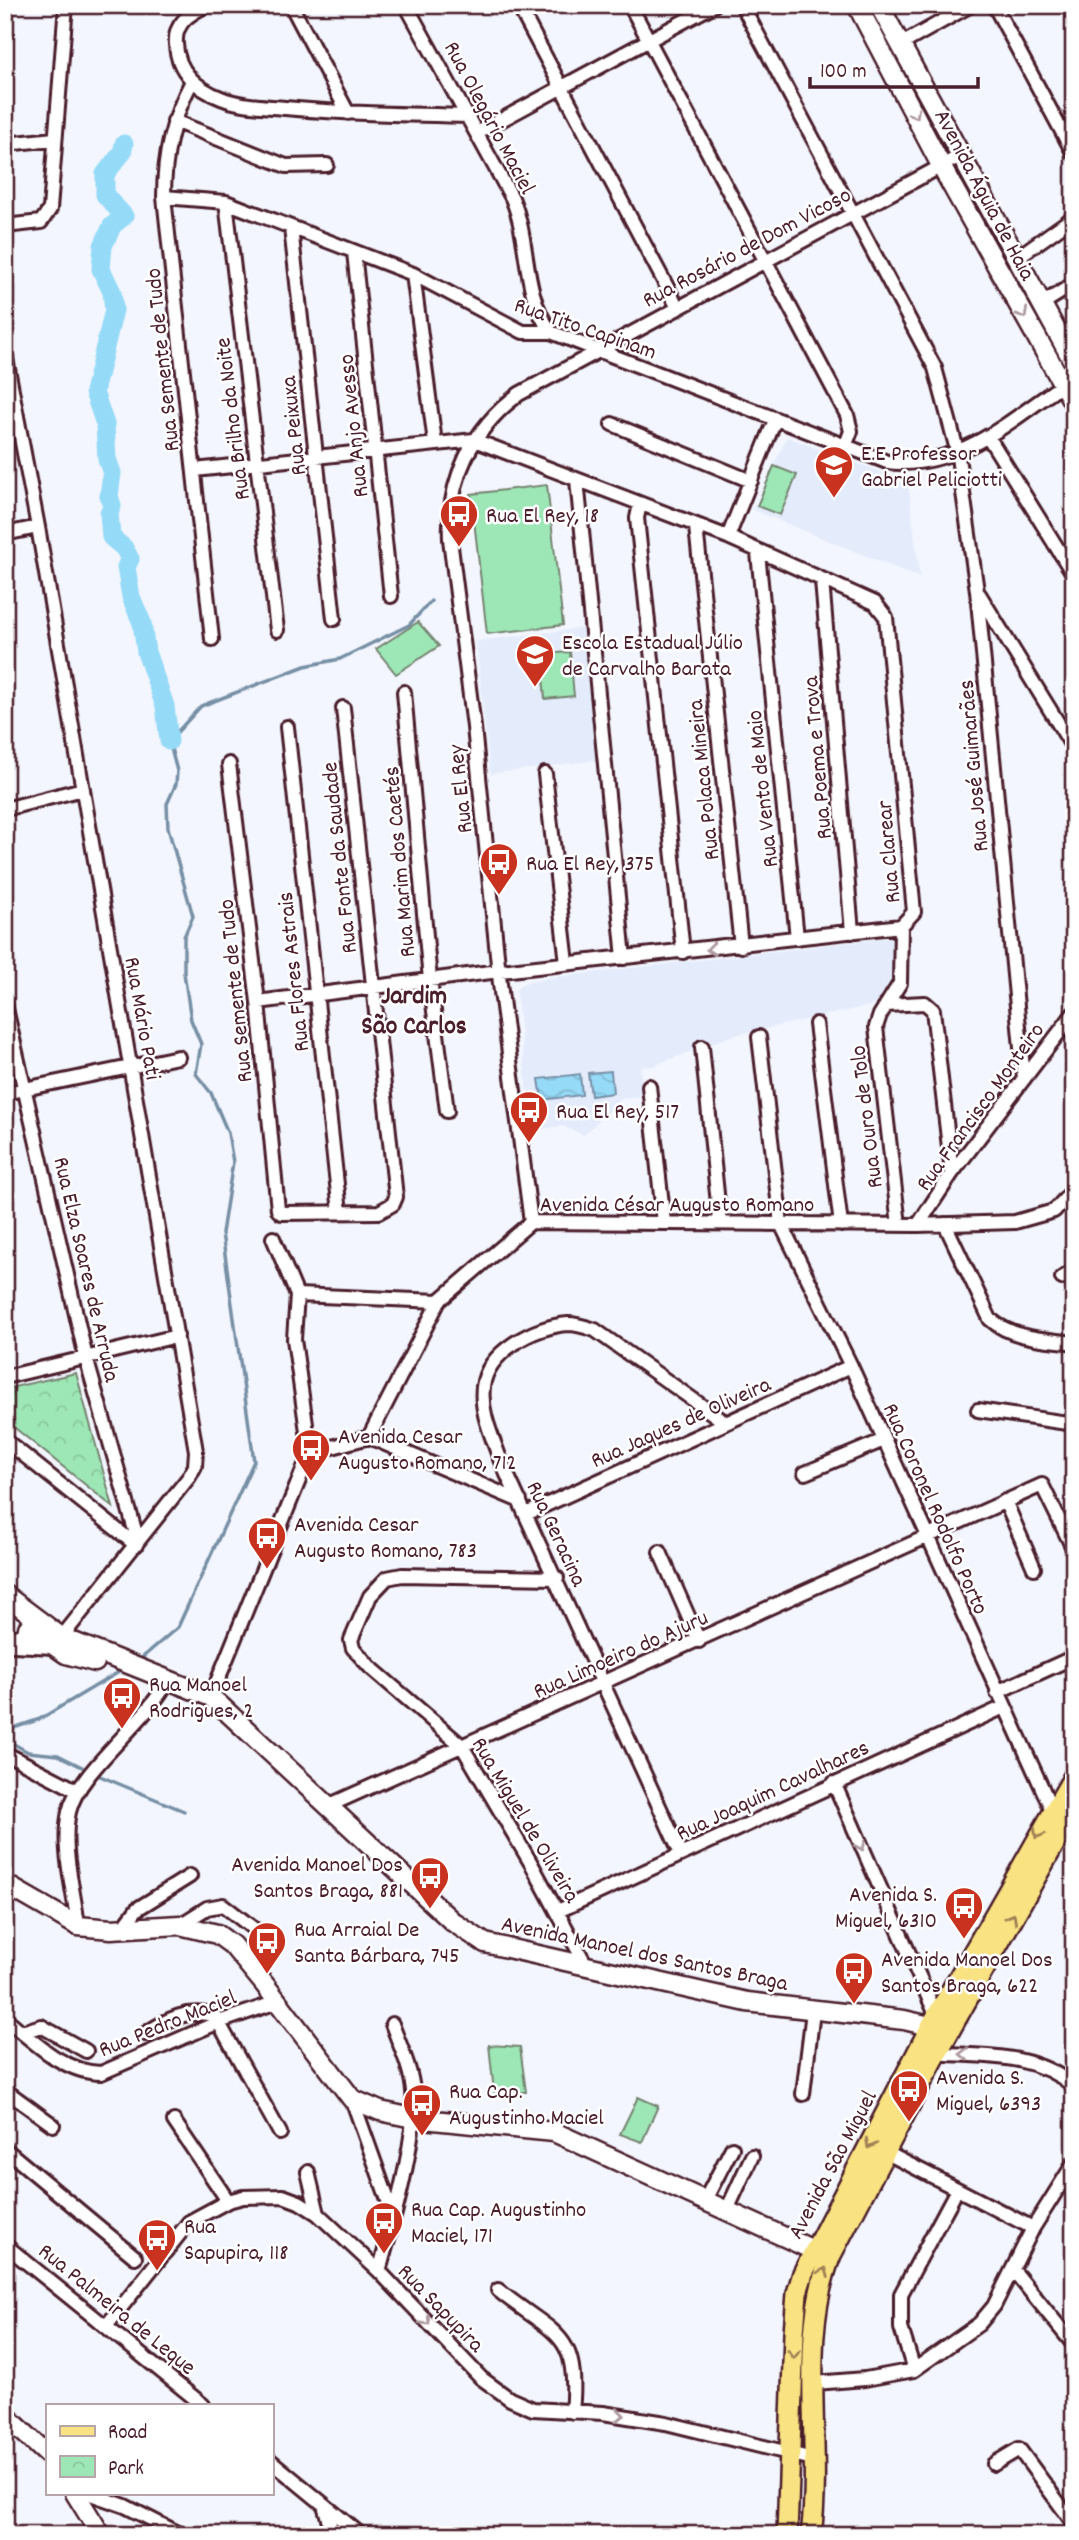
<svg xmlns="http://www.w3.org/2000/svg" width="1079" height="2540" font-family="Dekko,sans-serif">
	<defs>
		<pattern id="park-crowns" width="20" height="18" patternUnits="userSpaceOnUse" patternTransform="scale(1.75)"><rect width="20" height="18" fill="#9de7b6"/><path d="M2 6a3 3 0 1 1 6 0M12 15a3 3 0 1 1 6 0" fill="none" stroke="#89c69d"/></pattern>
		<pattern id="garden-furrows" width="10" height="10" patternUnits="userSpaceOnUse" patternTransform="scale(1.75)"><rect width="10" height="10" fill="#9de7b6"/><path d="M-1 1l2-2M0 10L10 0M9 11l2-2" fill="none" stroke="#89c69d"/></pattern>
		<pattern id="water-waves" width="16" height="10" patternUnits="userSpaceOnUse" patternTransform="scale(1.75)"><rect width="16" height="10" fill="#95daf7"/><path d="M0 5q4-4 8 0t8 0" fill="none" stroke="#82bbd4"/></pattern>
	</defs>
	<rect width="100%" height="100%" fill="#f3f6fe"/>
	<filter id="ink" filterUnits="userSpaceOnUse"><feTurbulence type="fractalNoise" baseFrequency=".0143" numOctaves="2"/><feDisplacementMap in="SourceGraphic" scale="14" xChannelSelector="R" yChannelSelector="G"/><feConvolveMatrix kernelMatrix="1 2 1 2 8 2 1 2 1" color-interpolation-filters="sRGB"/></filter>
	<g filter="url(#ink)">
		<path fill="#e4ecfc" d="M787,437L908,482L920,578L753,510Z
			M583,628L597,760L490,774L476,641Z
			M894,937L898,974L874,1005L731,1036L653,1066L640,1067L643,1096L620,1099L584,1135L562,1126L531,1131L516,990L522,984L547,978Z"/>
		<path fill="#9de7b6" stroke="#748370" stroke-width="2" d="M774,466L797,475L780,515L757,506Z
			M547,485L563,625L487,634L471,494Z
			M418,622L439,646L396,674L376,649Z
			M570,652L574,696L545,699L541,654Z
			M489,2045L520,2047L526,2092H494Z
			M638,2097L658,2106L642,2142L620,2134Z"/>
		<path fill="url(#park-crowns)" stroke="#748370" stroke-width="2" d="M76,1373L113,1507L5,1420V1389Z"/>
		<path fill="url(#garden-furrows)" stroke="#748370" stroke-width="2" d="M957,169L1068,368L1063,371L953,171Z"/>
		<path fill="url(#water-waves)" stroke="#778fa5" stroke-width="2" d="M611,1071L613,1093L591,1096L588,1073Z
			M580,1074L582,1095L542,1100L539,1079Z"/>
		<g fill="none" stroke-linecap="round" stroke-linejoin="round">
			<path stroke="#778fa5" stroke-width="3.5" d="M137,1662L178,1627L254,1461L222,1233L233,1162L228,1133L211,1093L196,1074L201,1044L191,1020L184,973V937L193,916L168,828L167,804L176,784L177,771L169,741L201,706L305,666L340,659L409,625L431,601
				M5,1731L40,1719L124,1669
				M5,1739L28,1752L58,1755L82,1767
				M100,1776L184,1811"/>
			<path stroke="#95daf7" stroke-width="19" d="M124,144L122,153L105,174V195L124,216L112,226L103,246L101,269L112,292L114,310L94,392L105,424L107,459L112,473L109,496L112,506L109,513L111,537L124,548L130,559L126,567L131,597L142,623L146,652L165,706L169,741"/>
			<g stroke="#4a1f2b" stroke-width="18">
				<path id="street" d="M207,5C190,13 174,23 176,44C177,71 197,89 221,98C241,106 264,106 285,108C345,114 406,114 467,116
					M291,5L348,113
					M406,5L512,198C531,244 521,291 551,332
					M518,5L677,306
					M630,5L847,415L851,431L845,447
					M742,5L935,368L957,450L977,591L1024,1079
					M994,5L1074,154
					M900,45L971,5
					M192,81C172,119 164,155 164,197L212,639
					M174,121L286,166L327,165
					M477,133L714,5
					M5,144L55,139
					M164,197L226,202L413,274L523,332H551L887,462C961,471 1017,414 1074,377
					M226,202L277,630
					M5,226L41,222L50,209L66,5
					M291,228L334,619
					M354,252L391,596
					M1015,259L1074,217
					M413,274L435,443
					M1040,305L1074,284
					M5,353L38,527L196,1451L195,1466L189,1477L54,1647L13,1645
					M612,424L751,481
					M989,438L1074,575
					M195,470L474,440L728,537L875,603L886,617L914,912L901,926L483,973L258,1002
					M577,480L624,958
					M640,504L637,518L683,952
					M696,527L741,946
					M5,534L38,527
					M728,537L775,420
					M758,553L797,938
					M822,581L852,932
					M979,594L1074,749
					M404,692L430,980L447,1111
					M287,727L340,1212
					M229,764L258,1002L278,1210L281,1213L379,1212L393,1204L396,1197L343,708
					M545,774L567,963
					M5,809L83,789
					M5,1004L86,1358L138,1541
					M886,1005L925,1003L933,1010L952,1173
					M816,1024L841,1225
					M759,1037L781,1224L851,1366L1052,1810
					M702,1047L720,1223
					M649,1086L664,1223
					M5,1093L178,1057
					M531,1222L500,984L474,727L450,539C447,480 472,429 519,394L960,156
					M945,1224L990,1319C1012,1339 1045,1339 1074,1343
					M899,1225L876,1027L880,1015L900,983L901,926
					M918,1225L952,1173L1074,1013
					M273,1238L297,1295
					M1062,1278L1074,1271
					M297,1295L294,1339L310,1453
					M297,1295L439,1301
					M5,1377L177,1336
					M978,1410L1074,1424
					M369,1437L520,1501
					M5,1440L136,1545
					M805,1473L884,1440
					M1005,1501L1034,1568
					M526,1514L851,1366
					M660,1552L699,1641
					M557,1578L402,1575L387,1578L370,1596L351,1640L353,1648L370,1667L462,1746L532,1865L587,1967
					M997,1692L1074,1657
					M211,1697L310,1453L369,1437L439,1301L531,1222L918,1225L1015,1222L1054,1211L1074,1189
					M5,1753L78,1791
					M834,1783L937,2017
					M330,1805L1042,1485L1074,1550
					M681,1854L500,1459C492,1436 480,1412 483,1387C487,1351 536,1326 568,1324C578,1324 586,1327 595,1330L726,1423
					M558,1911L1004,1707
					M180,1925L207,1908L223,1905L276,1946
					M78,1926C74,1890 61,1848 69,1812C78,1770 148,1722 169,1678
					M122,1929L137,1909L190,1876
					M5,2018C33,2041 64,2073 101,2073L219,2022L277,2002
					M22,2032L41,2026L86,2051
					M145,2034C167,2019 189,2008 215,2016L280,2133
					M931,2053C983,2057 1031,2051 1074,2086
					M5,2090L53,2125
					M803,2094L813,2011
					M352,2099L393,2214
					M174,2121L228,2201
					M5,2149L135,2257
					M887,2153L1033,2228
					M308,2172L318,2214
					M705,2200L732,2148
					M727,2210L752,2156
					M5,2245L203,2405
					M379,2271C392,2226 418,2136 413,2091C411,2068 400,2046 392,2024
					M1014,2271L1074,2345
					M498,2290C554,2336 580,2330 572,2412
					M107,2325L189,2222L228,2201L243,2197L283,2196L299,2202L318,2214L379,2271L481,2378L510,2399L533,2409L603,2413L666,2423L813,2459
					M914,2370L901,2328V2294L953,2197
					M815,2383L865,2379L914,2370L979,2324L994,2306L1033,2228L1074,2163
					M271,2461L361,2535
					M994,2464L1019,2449L1074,2524
					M88,2493L125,2506L182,2535
					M324,2505L333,2535"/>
			</g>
			<g stroke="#4a1f2b" stroke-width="23">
				<path id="secondary" d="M857,5L946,175L1074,404
					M879,5L1074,363
					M5,1595L61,1637L211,1697L453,1922L485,1943L747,2002L904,2020L943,2029
					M39,1635L66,1654L95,1662
					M5,1642L27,1637L28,1628
					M5,1884L78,1926L111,1929L180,1925L217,1934L232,1945L265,1985L352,2099L380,2111L413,2118L554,2132L813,2250
					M5,2415L47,2454
					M75,2493L101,2535"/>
			</g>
			<g stroke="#4a1f2b" stroke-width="24">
				<path id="primary" d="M787,2535L794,2333L797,2293L803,2273L931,2026L1074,1776
					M811,2535C823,2444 797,2340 831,2255L937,2053L1074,1809"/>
			</g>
			<use href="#street" stroke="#fff" stroke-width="12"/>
			<use href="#secondary" stroke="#fff" stroke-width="18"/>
			<use href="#primary" stroke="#f8e281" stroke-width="19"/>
		</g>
		<defs><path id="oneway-chevron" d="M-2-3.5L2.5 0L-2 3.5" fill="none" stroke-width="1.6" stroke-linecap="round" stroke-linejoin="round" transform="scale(1.75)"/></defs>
		<g stroke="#ae9aa0">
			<use href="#oneway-chevron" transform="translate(915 114) rotate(63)"/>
			<use href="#oneway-chevron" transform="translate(1023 314) rotate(61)"/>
			<use href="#oneway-chevron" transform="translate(711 949) rotate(174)"/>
			<use href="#oneway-chevron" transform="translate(861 1846) rotate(66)"/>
			<use href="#oneway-chevron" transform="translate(964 2054) rotate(-179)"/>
			<use href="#oneway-chevron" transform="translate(426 2321) rotate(47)"/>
			<use href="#oneway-chevron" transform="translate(620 2415) rotate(6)"/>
		</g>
		<g stroke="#a18056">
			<use href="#oneway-chevron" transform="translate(1038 1834) rotate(120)"/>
			<use href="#oneway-chevron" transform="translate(1012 1918) rotate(-61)"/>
			<use href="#oneway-chevron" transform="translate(870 2144) rotate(118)"/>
			<use href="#oneway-chevron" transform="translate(824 2272) rotate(-68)"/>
			<use href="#oneway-chevron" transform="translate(794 2354) rotate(91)"/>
		</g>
	</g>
	<defs>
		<g id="school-pin" transform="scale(2.0125)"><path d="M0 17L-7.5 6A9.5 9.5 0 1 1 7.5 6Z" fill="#c8321e" stroke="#fff"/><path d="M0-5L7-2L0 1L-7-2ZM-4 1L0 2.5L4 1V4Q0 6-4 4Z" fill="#fff"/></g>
		<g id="bus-pin" transform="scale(2.0125)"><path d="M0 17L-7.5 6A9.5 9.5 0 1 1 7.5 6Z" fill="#c8321e" stroke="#fff"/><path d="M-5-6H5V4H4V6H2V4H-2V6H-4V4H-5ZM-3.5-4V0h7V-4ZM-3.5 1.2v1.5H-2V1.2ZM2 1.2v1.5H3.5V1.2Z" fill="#fff"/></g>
	</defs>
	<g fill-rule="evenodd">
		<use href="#school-pin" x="834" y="465"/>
		<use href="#bus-pin" x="459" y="514"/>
		<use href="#school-pin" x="535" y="654"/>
		<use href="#bus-pin" x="499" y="862"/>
		<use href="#bus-pin" x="529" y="1110"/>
		<use href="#bus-pin" x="311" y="1448"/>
		<use href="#bus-pin" x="267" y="1536"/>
		<use href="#bus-pin" x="122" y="1696"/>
		<use href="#bus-pin" x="430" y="1876"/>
		<use href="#bus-pin" x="964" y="1906"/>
		<use href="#bus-pin" x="267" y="1941"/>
		<use href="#bus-pin" x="854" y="1971"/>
		<use href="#bus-pin" x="909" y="2089"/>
		<use href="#bus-pin" x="422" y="2103"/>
		<use href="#bus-pin" x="384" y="2221"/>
		<use href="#bus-pin" x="157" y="2238"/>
	</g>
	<g text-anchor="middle" stroke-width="5" stroke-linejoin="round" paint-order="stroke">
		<g font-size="23" fill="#4a1f2b" stroke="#fff">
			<text transform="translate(491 117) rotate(62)" y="8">Rua Olegário Maciel</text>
			<text transform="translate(986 194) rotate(62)" y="8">Avenida Águia de Haia</text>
			<text transform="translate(746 246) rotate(-28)" y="8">Rua Rosário de Dom Vicoso</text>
			<text transform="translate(586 327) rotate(19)" y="8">Rua Tito Capinam</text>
			<text transform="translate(161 360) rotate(-96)" y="8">Rua Semente de Tudo</text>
			<text transform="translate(231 419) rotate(-97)" y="8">Rua Brilho da Noite</text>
			<text transform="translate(292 426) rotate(-96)" y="8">Rua Peixuxa</text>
			<text transform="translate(352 426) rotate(-96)" y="8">Rua Anjo Avesso</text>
			<text transform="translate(816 758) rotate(-95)" y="8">Rua Poema e Trova</text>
			<text transform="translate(972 766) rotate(-95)" y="8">Rua José Guimarães</text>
			<text transform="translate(702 780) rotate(-96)" y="8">Rua Polaca Mineira</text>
			<text transform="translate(459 789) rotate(-96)" y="8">Rua El Rey</text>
			<text transform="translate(761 789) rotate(-96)" y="8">Rua Vento de Maio</text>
			<text transform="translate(887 852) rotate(-95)" y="8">Rua Clarear</text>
			<text transform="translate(338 858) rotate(-96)" y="8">Rua Fonte da Saudade</text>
			<text transform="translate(398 862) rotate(-95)" y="8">Rua Marim dos Caetés</text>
			<text transform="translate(292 972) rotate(-96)" y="8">Rua Flores Astrais</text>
			<text transform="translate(234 991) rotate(-96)" y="8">Rua Semente de Tudo</text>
			<text transform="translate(144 1018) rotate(80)" y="8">Rua Mário Pati</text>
			<text transform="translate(979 1106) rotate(-54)" y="8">Rua Francisco Monteiro</text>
			<text transform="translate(865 1117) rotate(-97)" y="8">Rua Ouro de Tolo</text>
			<text x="677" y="1211">Avenida César Augusto Romano</text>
			<text transform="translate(88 1269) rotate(77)" y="8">Rua Elza Soares de Arruda</text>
			<text transform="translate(680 1421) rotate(-24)" y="8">Rua Jaques de Oliveira</text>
			<text transform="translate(937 1508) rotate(66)" y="8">Rua Coronel Rodolfo Porto</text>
			<text transform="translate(558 1533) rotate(65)" y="8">Rua Geracina</text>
			<text transform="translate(620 1653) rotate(-24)" y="8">Rua Limoeiro do Ajuru</text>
			<text transform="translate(772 1789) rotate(-25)" y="8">Rua Joaquim Cavalhares</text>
			<text transform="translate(527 1819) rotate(59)" y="8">Rua Miguel de Oliveira</text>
			<text transform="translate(645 1952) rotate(12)" y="8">Avenida Manoel dos Santos Braga</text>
			<text transform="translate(167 2022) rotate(-22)" y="8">Rua Pedro Maciel</text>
			<text transform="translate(831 2164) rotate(-62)" y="8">Avenida São Miguel</text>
			<text transform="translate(442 2307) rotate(46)" y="8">Rua Sapupira</text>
			<text transform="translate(118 2308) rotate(39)" y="8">Rua Palmeira de Leque</text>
		</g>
		<g font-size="23" fill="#4a1f2b" stroke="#fff" text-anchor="start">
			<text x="861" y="460">E.E Professor<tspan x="861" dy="26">Gabriel Peliciotti</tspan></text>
			<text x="486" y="522">Rua El Rey, 18</text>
			<text x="562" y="649">Escola Estadual Júlio<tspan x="562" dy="26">de Carvalho Barata</tspan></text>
			<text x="526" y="870">Rua El Rey, 375</text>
			<text x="556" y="1118">Rua El Rey, 517</text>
			<text x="338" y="1443">Avenida Cesar<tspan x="338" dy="26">Augusto Romano, 712</tspan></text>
			<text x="294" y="1531">Avenida Cesar<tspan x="294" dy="26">Augusto Romano, 783</tspan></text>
			<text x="149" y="1691">Rua Manoel<tspan x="149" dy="26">Rodrigues, 2</tspan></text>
			<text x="403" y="1871" text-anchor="end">Avenida Manoel Dos<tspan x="403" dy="26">Santos Braga, 881</tspan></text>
			<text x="937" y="1901" text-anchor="end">Avenida S.<tspan x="937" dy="26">Miguel, 6310</tspan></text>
			<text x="294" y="1936">Rua Arraial De<tspan x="294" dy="26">Santa Bárbara, 745</tspan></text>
			<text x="881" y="1966">Avenida Manoel Dos<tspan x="881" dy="26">Santos Braga, 622</tspan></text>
			<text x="936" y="2084">Avenida S.<tspan x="936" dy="26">Miguel, 6393</tspan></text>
			<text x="449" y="2098">Rua Cap.<tspan x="449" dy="26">Augustinho Maciel</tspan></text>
			<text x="411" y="2216">Rua Cap. Augustinho<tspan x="411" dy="26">Maciel, 171</tspan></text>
			<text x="184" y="2233">Rua<tspan x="184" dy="26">Sapupira, 118</tspan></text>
		</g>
		<g font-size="26" font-weight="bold" fill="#4a1f2b" stroke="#fff">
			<text x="414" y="1003">Jardim<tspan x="414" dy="30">São Carlos</tspan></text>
		</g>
	</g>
	<rect width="1079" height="2540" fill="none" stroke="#fff" stroke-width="28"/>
	<rect x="14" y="14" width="1051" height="2512" fill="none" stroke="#4a1f2b" stroke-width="2.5" filter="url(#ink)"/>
	<rect x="46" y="2404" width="228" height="91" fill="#ffffff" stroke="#b7a5aa" stroke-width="2"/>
	<rect x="60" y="2426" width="35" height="10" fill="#f8e281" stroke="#b7a5aa" stroke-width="2"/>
	<text x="108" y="2438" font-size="21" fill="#4a1f2b">Road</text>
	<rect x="60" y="2456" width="35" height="21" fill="url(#park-crowns)" stroke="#b7a5aa" stroke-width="2"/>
	<text x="108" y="2474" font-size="21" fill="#4a1f2b">Park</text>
	<path d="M810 77v10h168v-10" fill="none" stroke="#4a1f2b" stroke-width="3.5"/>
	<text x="820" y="77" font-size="21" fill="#4a1f2b" stroke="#ffffff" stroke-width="5" paint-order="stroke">100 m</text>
</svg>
